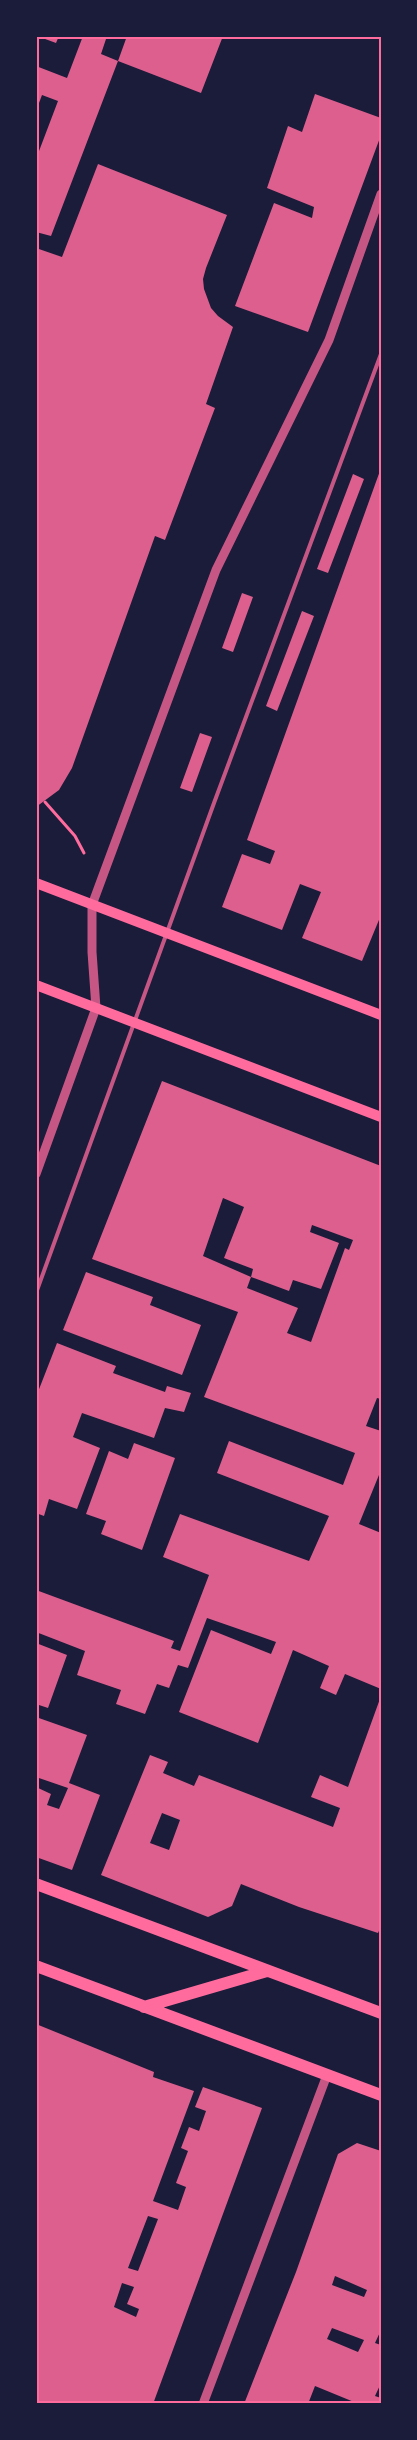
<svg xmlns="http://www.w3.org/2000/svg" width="417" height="2440" font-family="Rubik,sans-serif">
	<rect width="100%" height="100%" fill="#1b1b3a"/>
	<path fill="#dd5f8e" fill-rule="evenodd" d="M37,36H59L56,43Z
		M83,36H107L101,54L118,61L51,236L36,232V159L58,101L42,95L36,111V66L67,78Z
		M127,36H223L201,93L118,61Z
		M315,94L381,118V135L308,332L235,306L274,203L312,218L314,207L267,188L288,126L302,132Z
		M98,164L227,215L206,268L203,279L204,289L211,308L218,316L233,327L206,404L215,408L165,540L155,536L72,768L59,790L36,807V248L62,257Z
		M381,468V915L362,961L302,938L321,892L300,884L282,930L222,907L242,854L270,864L275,851L247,840Z
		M353,474L364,479L328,573L317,569Z
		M242,593L253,597L233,652L222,648Z
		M302,611L314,616L277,711L266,706Z
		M200,733L212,737L192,792L180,788Z
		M162,1081L381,1166V1399L377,1398L366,1426L381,1431V1470L359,1524L381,1533V1689L345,1674L336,1695L320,1688L329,1666L293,1650L258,1743L179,1712L211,1630L271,1654L276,1642L207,1618L188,1668L178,1665L169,1688L157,1684L145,1714L116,1704L121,1690L77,1675L85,1651L36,1632V1590L174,1641L171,1648L180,1651L209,1575L163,1557L180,1514L309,1561L329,1516L217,1473L229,1441L343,1485L355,1453L204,1397L238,1312L92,1259ZM223,1198L244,1207L224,1258L253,1269L251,1277L289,1291L293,1280L321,1289L339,1243L310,1232L312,1225L353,1240L349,1250L345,1248L311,1342L287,1333L298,1308L247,1288L251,1277L203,1256Z
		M86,1272L153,1297L150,1305L201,1325L182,1375L63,1330Z
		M57,1343L116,1366L113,1373L165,1392L167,1386L191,1393L184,1412L165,1408L154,1438L82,1413L73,1437L100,1448L77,1509L49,1499L44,1516L36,1513V1397Z
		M134,1443L175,1458L142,1550L101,1534L106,1521L86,1514L109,1451L128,1459Z
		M36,1643L67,1655L48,1708L36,1704Z
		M381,1696V1926L378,1933L299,1907L241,1884L232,1906L208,1917L101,1875L150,1755L168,1762L163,1773L194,1786L199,1775L333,1827L340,1808L311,1797L320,1775L348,1787ZM162,1813L180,1820L169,1850L150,1843Z
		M36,1717L87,1735L69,1783L100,1795L72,1870L36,1857V1787L51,1794L47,1805L59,1809L68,1788L36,1777Z
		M36,2024L154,2072L153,2077L194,2091L153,2201L178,2210L186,2187L176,2183L188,2151L181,2148L189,2127L199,2131L206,2111L195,2107L203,2087L262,2108L153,2404H36ZM148,2216L158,2219L138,2271L128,2268ZM122,2283L134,2287L127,2304L139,2309L136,2317L114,2307Z
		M357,2143L381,2151V2330L375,2343L381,2345V2383L375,2396L381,2398V2404H353L354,2402L315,2386L308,2404H244L296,2272L338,2154ZM335,2276L367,2290L364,2297L332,2285ZM332,2328L364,2340L358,2352L327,2339Z"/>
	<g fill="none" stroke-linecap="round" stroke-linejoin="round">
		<path stroke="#ff6b9d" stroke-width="3" d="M45,802L75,836L84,853"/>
		<path stroke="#c65784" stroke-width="4" d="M36,1293L214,803L381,354"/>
		<path stroke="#c65784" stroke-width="9" d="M36,1174L96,1008L92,952V905L216,570L329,340L381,194
			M203,2404L327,2075"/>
		<path stroke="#ff6b9d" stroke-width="10" d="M36,883L381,1015
			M36,985L381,1117"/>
		<path stroke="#ff6b9d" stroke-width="12" d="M36,1884L381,2013
			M36,1966L381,2095
			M144,2007L267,1971"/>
	</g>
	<rect width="417" height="2440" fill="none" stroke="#1b1b3a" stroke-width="75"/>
	<rect x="38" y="38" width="342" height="2364" fill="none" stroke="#ff6b9d" stroke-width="2"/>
</svg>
